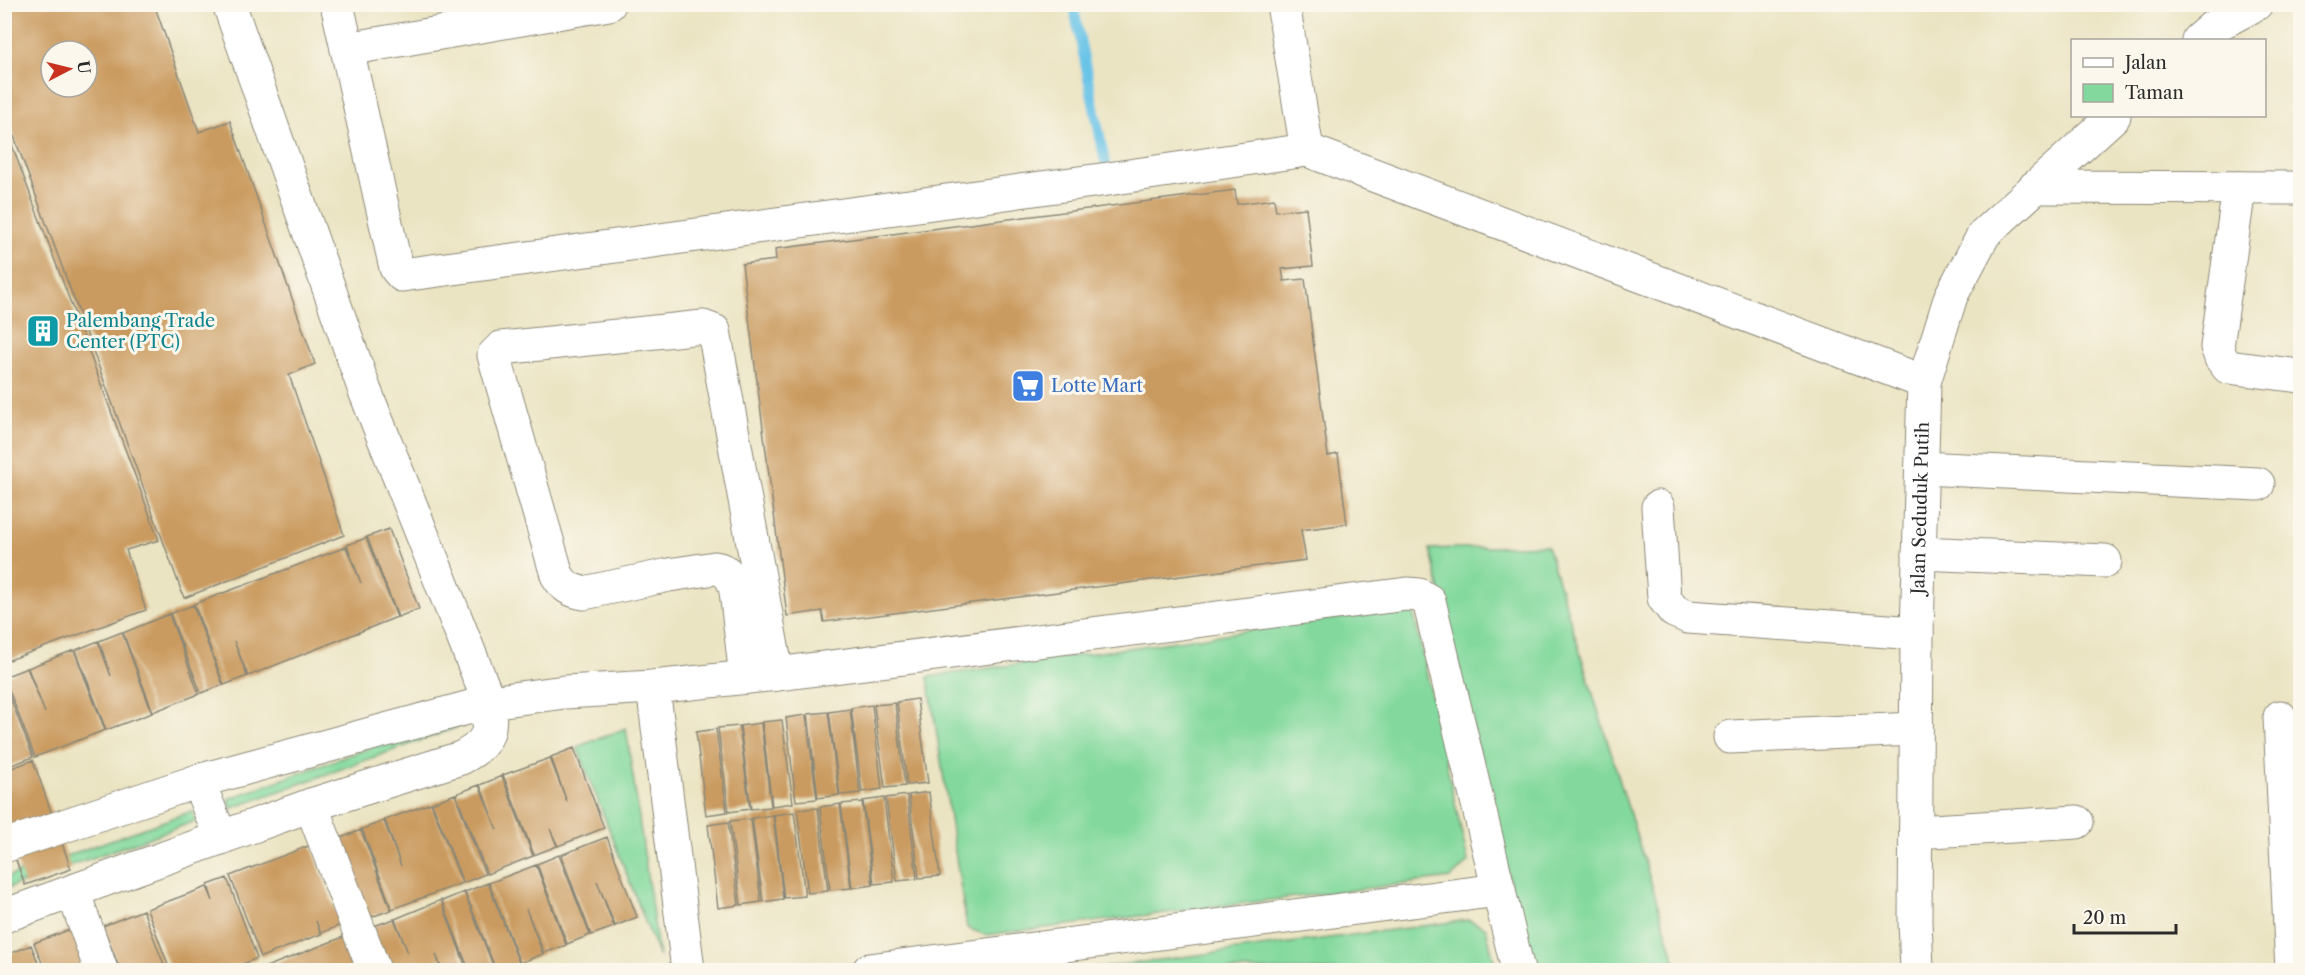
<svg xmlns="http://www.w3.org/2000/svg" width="2305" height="975" font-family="'Libre Caslon Text',serif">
	<rect width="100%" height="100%" fill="#fbf7ec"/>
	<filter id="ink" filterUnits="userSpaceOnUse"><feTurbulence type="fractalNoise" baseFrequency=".0167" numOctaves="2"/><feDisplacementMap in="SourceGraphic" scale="12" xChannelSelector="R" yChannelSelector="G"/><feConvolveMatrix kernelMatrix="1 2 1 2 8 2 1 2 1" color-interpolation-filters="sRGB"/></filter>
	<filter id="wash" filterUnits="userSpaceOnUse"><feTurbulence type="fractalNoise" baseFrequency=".008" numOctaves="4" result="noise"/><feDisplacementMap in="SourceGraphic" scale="24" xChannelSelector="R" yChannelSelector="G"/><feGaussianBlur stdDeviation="1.35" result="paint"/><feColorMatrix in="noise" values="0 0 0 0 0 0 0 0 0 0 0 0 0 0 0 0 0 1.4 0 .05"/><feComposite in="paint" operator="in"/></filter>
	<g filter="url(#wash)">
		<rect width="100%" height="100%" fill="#ebe4c3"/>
		<path fill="#83d99d" stroke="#578264" stroke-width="1.5" d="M1547,545L1678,970H1531L1430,549Z
			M1398,609L1413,611L1468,862L1451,878L986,935L967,928L928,677Z
			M477,709L481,719L232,808L228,799Z
			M626,728L659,957L577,747Z
			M192,811L196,821L5,889L4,878Z
			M1469,920L1486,928L1496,970H1081Z"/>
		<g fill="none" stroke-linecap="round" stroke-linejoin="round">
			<path stroke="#6ac4e8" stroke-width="10" d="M1073,4L1108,176"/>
		</g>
		<g id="blocks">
			<path fill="#ca9b61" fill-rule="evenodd" d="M4,4H154L199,132L230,121L315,364L289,375L344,535L184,598L4,109ZM51,51H87V87H51Z
				M4,124L159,540L126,550L146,610L4,662Z
				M1235,190L1237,204L1274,199L1276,211L1306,208L1313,266L1282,269L1284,281L1305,279L1328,456L1338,454L1347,524L1301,530L1306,560L824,622L822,611L787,616L742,264L776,260L775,249Z
				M389,529L419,609L398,617L367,537Z
				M366,538L397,617L248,676L234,641L247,676L224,685L194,604L346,547L361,583L347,545Z
				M193,605L223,685L201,693L170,614Z
				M169,614L199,694L153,712L123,633Z
				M122,632L152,713L106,730L76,650L98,641L111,676L99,641Z
				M74,650L105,730L35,757L4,677L27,668L45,713L28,668Z
				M4,682L33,757L4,768Z
				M917,699L928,783L907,785L897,702Z
				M895,703L905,786L885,788L874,705Z
				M872,705L882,789L862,792L851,708Z
				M850,709L860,793L840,795L829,712Z
				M828,712L839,795L818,798L808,714Z
				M806,715L817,799L796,801L786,718Z
				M782,720L793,803L772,806L762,722Z
				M761,723L771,807L751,809L740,726Z
				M739,726L750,809L729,812L718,728Z
				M716,729L727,812L706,815L696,732Z
				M574,748L604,828L558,846L550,829L557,846L534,855L503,775L550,758L567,802L551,757Z
				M33,760L71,869L25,885L4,827V771Z
				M502,776L533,856L487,874L456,794L479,785L497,830L480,785Z
				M929,792L940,876L919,878L909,795Z
				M455,794L485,874L463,883L432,803Z
				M907,795L917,879L897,881L886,798Z
				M884,798L894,882L874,884L863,801Z
				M862,802L873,885L852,888L841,804Z
				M431,803L462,883L392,909L362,829L384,821L401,866L385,820Z
				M840,804L851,888L830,890L820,807Z
				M818,808L828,891L808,893L797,810Z
				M794,812L805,896L784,898L774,815Z
				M773,815L783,899L763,902L752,818Z
				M751,819L761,902L741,905L730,821Z
				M728,822L739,905L718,908L708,825Z
				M361,830L391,910L368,918L338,839Z
				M607,837L637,917L615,926L597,881L614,927L591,935L561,855Z
				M311,845L341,925L321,933L316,921L321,934L261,957L230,876Z
				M559,855L590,935L567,944L537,864Z
				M536,865L566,945L544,953L526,909L543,954L520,963L489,883Z
				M227,878L257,958L229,970H170L147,909L207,887L213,901L208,885Z
				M488,883L519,963L498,970H496L465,892Z
				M464,892L495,970H469L442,901Z
				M441,900L467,970H442L436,954L441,970H388L371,927L394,919L408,953L395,919Z
				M143,910L166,970H120L103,926Z
				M74,928L91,970H45L34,943Z
				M346,936L359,970H267L266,967Z
				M31,945L41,970H4V956Z"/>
		</g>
	</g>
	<g filter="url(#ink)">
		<use href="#blocks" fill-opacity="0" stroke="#8b8877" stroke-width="1.5"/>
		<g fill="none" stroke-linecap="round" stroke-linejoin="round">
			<g stroke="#8b8877" stroke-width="35">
				<g id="minor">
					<path d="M337,4L396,268L402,275L1108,179L1307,150L1924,382"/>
					<path d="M1283,4L1307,150"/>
					<path d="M2198,40L2213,27L2256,4"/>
					<path d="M347,49L609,4"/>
					<path d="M2035,187L2300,188"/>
					<path d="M2239,188L2217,347L2221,358L2228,367L2300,376"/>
					<path d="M1922,468L2258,484"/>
					<path d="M1658,507L1664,598L1674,611L1688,617L1917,633"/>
					<path d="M1919,553L2105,561"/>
					<path d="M746,677L736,591C733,579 729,570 715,568L669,575L584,593C571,591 564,587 557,575L495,359L494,355L501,348L703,327L714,331L777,674"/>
					<path d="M653,687L688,970"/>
					<path d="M2280,717L2292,970"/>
					<path d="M1730,737L1916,729"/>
					<path d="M198,781L221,838"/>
					<path d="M311,805L374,970"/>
					<path d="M1916,832L2077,822"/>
					<path d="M4,846L198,781L489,702L565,692L653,687L777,674L1407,594L1419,595L1429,601L1518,970"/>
					<path d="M73,891L101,970"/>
					<path d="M4,916L311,805L461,758C489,744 492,731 489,702L365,391L229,4"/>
					<path d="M869,970L1499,890"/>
					<path id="s1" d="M1917,970L1915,922L1917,633L1924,382L1951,296L1984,234L2114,116"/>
				</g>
			</g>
			<use href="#minor" stroke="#fff" stroke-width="33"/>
		</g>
	</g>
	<defs>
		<g id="building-square" transform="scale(1.725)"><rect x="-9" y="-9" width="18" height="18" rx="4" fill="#0f9aa8" stroke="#fbf7ec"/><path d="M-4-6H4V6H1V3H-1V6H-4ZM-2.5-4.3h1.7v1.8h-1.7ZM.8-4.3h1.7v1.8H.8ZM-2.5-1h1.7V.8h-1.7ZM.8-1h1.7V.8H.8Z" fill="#fff"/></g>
		<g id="supermarket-square" transform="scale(1.725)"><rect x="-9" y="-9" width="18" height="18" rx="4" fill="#3f7fe0" stroke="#fbf7ec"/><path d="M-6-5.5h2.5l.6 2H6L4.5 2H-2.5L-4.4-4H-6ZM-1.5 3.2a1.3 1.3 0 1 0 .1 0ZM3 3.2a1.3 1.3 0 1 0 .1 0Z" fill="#fff"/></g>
	</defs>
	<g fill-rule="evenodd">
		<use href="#building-square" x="43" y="331"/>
		<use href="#supermarket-square" x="1028" y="386"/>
	</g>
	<g text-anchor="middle" stroke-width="6" stroke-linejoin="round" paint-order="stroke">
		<g font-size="18" fill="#0d838f" stroke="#fbf7ec" text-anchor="start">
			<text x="66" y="327">Palembang Trade<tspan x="66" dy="21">Center (PTC)</tspan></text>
		</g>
		<g font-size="18" fill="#366cbe" stroke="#fbf7ec" text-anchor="start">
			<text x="1051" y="392">Lotte Mart</text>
		</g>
		<g font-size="18" fill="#2b2b2b" stroke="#fbf7ec">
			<text dy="6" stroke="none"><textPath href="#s1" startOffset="462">Jalan Seduduk Putih</textPath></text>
		</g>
	</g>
	<rect width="2305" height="975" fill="none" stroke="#fbf7ec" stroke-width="24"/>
	<rect x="2071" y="39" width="195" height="78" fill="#fbf7ec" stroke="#a8a59f" stroke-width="1.5"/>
	<rect x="2083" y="58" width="30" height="9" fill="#ffffff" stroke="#a8a59f" stroke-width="1.5"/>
	<text x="2125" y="69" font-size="18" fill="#2b2b2b">Jalan</text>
	<rect x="2083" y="84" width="30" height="18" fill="#83d99d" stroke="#a8a59f" stroke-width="1.5"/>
	<text x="2125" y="99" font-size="18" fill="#2b2b2b">Taman</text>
	<g transform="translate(69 69) rotate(83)"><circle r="28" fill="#fbf7ec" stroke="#a8a59f" stroke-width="1.5"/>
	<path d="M0-4.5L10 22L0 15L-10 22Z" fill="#c8321e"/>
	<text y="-9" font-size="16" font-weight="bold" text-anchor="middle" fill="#2b2b2b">U</text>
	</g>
	<path d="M2074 924v9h102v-9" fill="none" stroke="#2b2b2b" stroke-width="3"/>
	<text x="2083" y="924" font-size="18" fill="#2b2b2b" stroke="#fbf7ec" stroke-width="4.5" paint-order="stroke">20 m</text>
</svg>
